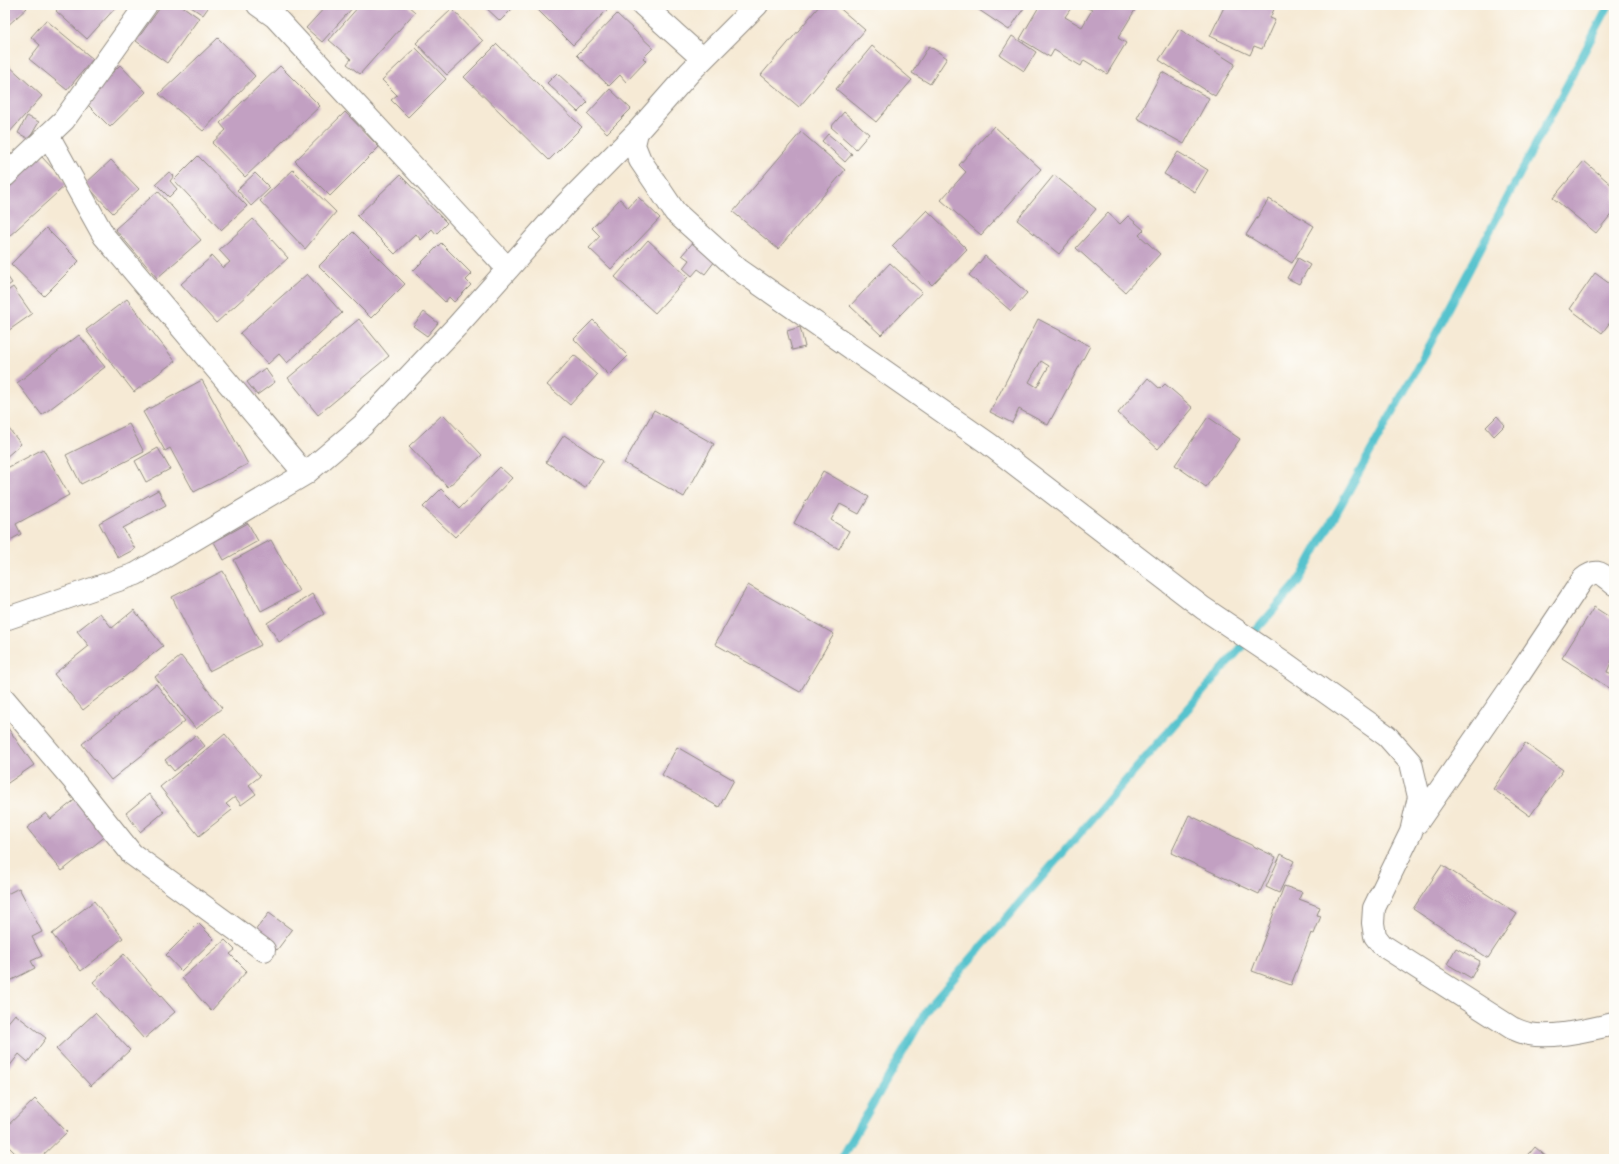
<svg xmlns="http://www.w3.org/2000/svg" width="1619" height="1164" font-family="'Patrick Hand',sans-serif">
	<rect width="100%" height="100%" fill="#fdfcf7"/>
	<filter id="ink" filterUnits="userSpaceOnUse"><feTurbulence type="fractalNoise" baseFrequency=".025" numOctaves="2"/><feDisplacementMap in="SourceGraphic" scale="8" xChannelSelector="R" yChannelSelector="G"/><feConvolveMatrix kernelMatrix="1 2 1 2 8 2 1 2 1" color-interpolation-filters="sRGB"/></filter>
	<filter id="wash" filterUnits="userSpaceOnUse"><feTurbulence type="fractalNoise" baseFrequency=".012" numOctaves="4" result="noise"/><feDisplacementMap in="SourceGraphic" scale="16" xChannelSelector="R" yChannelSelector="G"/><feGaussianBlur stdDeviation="0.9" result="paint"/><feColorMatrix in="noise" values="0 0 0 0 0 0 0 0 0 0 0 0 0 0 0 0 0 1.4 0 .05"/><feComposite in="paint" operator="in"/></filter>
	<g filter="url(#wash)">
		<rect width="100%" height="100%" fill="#f6ead5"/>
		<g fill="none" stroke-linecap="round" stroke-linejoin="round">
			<path stroke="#56c3ce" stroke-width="8" d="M841,1159L929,1007L1298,582L1426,352L1609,5"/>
		</g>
		<g id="blocks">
			<path fill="#c2a0c2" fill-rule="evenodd" d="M5,5H24L27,8L5,28Z
				M61,5H118L87,39L56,11Z
				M162,5H181L199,18L167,63L136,41Z
				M188,5H210L203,15Z
				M327,5H355L322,42L306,28Z
				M360,5H407L415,12L360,74L347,64L351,59L329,40Z
				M483,5H516L500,21Z
				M535,5H604L608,9L573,45L534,6Z
				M820,5H836L865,30L799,107L761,75Z
				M974,5H1026L1009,30L973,6Z
				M1040,5H1073L1065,17L1082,27L1092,10L1087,8L1089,5H1138L1118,38L1126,43L1107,74L1084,60L1081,66L1054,50L1050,57L1020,39Z
				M1225,5H1276L1270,18L1275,20L1262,49L1254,46L1250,55L1210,36Z
				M452,9L483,41L447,75L416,43Z
				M617,14L653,48L643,58L646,61L626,82L620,75L609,86L577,55Z
				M46,20L93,59L67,90L29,59L40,45L31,37Z
				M1179,29L1235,64L1215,96L1159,60Z
				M1012,36L1036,52L1024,71L1000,55Z
				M218,38L255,76L203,131L159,94Z
				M497,44L582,127L549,160L464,77Z
				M872,46L912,80L876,122L836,89Z
				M929,46L947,58L930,84L912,73Z
				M416,48L446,79L408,117L391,100L397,95L382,80Z
				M8,65L42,96L8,134L5,131V68Z
				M120,65L146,92L110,127L84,101Z
				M280,66L320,106L245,177L212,143L226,130L220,123Z
				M1162,72L1209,98L1184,144L1137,118Z
				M557,73L588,102L578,112L547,83Z
				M610,89L631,109L607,133L587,114Z
				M345,112L379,147L330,196L295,161Z
				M844,112L869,134L856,149L831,127Z
				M27,116L39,122L29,139L18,133Z
				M994,126L1041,169L981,235L941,200L966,172L959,165Z
				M801,132L845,170L778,249L733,212Z
				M828,134L852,154L845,162L822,141Z
				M1178,152L1208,170L1195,192L1164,174Z
				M41,156L67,184L8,237L5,234V182Z
				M198,156L247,206L221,230L174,180Z
				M111,160L139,189L113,213L85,184Z
				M1584,161L1614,187V211L1596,233L1553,198Z
				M293,170L336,212L305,249L260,201Z
				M169,172L174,176L170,181L177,189L169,197L156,184Z
				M255,173L270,188L251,206L237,190Z
				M400,175L447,223L436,234L432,229L421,240L416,234L395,254L357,216Z
				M1054,175L1096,209L1059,254L1017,220Z
				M158,191L201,240L157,278L115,229Z
				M638,197L660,218L611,269L589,248L600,236L592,228L620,199L628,208Z
				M1269,199L1314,226L1292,263L1246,235Z
				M927,210L967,249L932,285L892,246Z
				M1108,213L1120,224L1128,216L1144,230L1139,235L1160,254L1125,292L1076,248Z
				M253,219L288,258L216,323L181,284L212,256L223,268L230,262L219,250Z
				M46,228L79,261L44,296L11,264Z
				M353,232L405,284L371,318L319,266Z
				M696,239L718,257L705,274L698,269L692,276L683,268L689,260L682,255Z
				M648,240L688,277L655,313L615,277Z
				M441,243L472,274L466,280L471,285L454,302L449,297L445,302L413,271Z
				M985,256L1027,293L1011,311L969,275Z
				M1298,258L1310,265L1299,284L1287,278Z
				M890,263L922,292L881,335L850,306Z
				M5,273L12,283L5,288Z
				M1595,273L1614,287V317L1602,333L1570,309Z
				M307,274L342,313L287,363L279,354L268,364L240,333Z
				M13,287L32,314L5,333V293Z
				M127,299L175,361L134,392L86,330Z
				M424,312L438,323L427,336L413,326Z
				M359,319L389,356L318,415L288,378Z
				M1038,319L1090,346L1048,425L1019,409L1012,423L990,412ZM1041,361L1049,366L1037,387L1029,382Z
				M593,320L628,356L609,375L574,339Z
				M800,327L805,347L792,350L787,331Z
				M79,335L105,367L42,415L17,383Z
				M574,355L597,375L570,405L547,385Z
				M265,368L275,382L257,395L247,382Z
				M1148,378L1160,389L1165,384L1193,408L1158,449L1118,413Z
				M202,380L248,464L194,492L170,448L165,451L143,412Z
				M654,410L714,444L684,497L624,463Z
				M443,414L482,455L448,487L409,446Z
				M1497,416L1505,425L1494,436L1486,427Z
				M1208,417L1240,439L1206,487L1175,465Z
				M5,424L21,444L5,458Z
				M129,424L144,452L81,484L66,455Z
				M564,435L603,461L585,488L546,462Z
				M158,448L170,469L146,482L135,461Z
				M43,449L69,495L16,524L21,534L5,543V469Z
				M500,467L512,478L455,537L423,507L441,489L460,508Z
				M823,471L869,497L859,514L840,504L831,520L849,531L839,549L794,523Z
				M158,490L166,505L123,528L135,549L118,558L99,523Z
				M248,523L258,541L224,560L214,542Z
				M271,540L299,591L261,611L234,560Z
				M223,571L261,645L209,671L172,597Z
				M748,585L834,634L800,692L715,644Z
				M312,594L324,614L279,642L267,623Z
				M1594,607L1614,620V661L1612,660L1607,672L1614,675V691L1562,658Z
				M134,610L163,646L83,710L54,674L89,646L77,631L100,613L112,628Z
				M181,656L222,708L196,729L155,677Z
				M156,684L185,721L111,780L82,744Z
				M5,724L34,765L5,785Z
				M225,734L260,776L249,785L256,794L241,805L235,797L226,804L232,810L199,836L160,787Z
				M196,735L205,746L174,771L165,760Z
				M1525,743L1563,770L1530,816L1493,789Z
				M677,747L734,780L719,807L662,775Z
				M149,794L164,812L140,832L126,813Z
				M77,798L107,835L62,871L27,828L46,813L51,819Z
				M1189,815L1276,857L1259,894L1171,853Z
				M1281,854L1294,861L1279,893L1266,887Z
				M1442,865L1517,914L1488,958L1413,909Z
				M1284,886L1302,892L1299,899L1320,907L1317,915L1321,916L1314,934L1311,933L1291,985L1252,971Z
				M19,888L42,932L32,937L42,956L31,961L35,968L8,982L5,977V895Z
				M94,901L123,938L81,971L52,934Z
				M269,913L292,930L277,950L254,932Z
				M198,923L214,939L181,971L166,955Z
				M225,940L235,950L230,954L247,971L211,1011L182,978Z
				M1456,948L1480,961L1471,978L1447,964Z
				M124,954L175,1012L144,1039L93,982Z
				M95,1013L130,1050L91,1086L56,1049Z
				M15,1014L46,1038L28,1062L19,1054L5,1072V1026Z
				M35,1099L67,1132L39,1159H21L5,1143V1128Z
				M1535,1147L1549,1159H1525Z"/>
		</g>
	</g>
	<g filter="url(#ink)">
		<use href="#blocks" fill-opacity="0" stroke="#908a80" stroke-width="1"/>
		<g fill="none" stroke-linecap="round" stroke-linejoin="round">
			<g stroke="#908a80" stroke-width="24">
				<path id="minor" d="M258,5L275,17L508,269
					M643,5L703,59
					M757,5L690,72L637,132L634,145L640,160L675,212L738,269L989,444L1203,608L1282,661L1387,736L1411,763L1419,797L1411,832L1374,908L1373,923L1375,936L1382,945L1512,1028C1517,1030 1523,1033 1529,1034C1553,1039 1591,1029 1614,1024
					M48,135L104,236L305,474
					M5,176L64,120L146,5
					M5,619L136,574L305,474L363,425L457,326L565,205L637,132
					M5,700L73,780L132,854L264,950
					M1417,823L1509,690L1583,579C1598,567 1601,574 1614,584"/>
			</g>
			<use href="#minor" stroke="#fff" stroke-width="22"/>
		</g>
	</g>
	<rect width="1619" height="1164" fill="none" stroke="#fdfcf7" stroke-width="20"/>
</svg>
